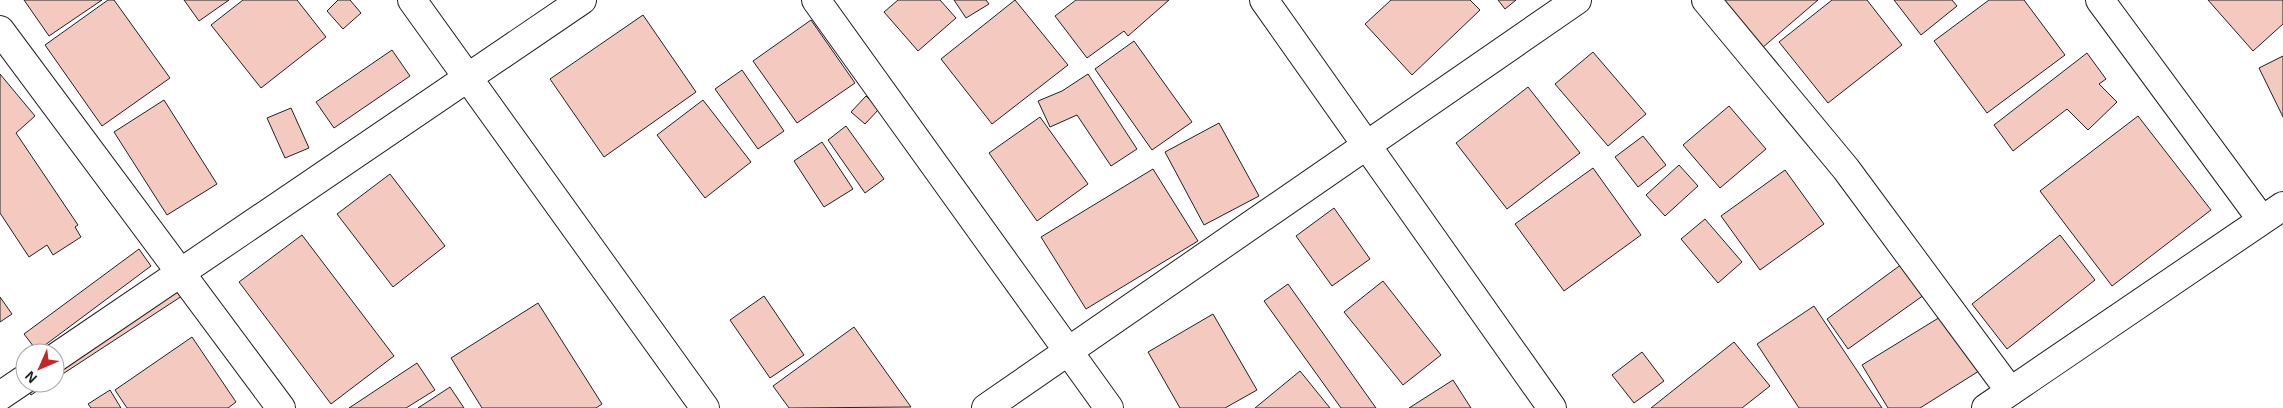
<svg xmlns="http://www.w3.org/2000/svg" width="2283" height="408" font-family="Helvetica,sans-serif">
	<rect width="100%" height="100%" fill="#fff"/>
	<path fill="#f3c9c0" stroke="#222" d="M24,0H102L49,36Z
		M108,0H114L170,78L102,126L45,45Z
		M184,0H229L199,21Z
		M243,0H297L326,37L261,88L211,25Z
		M338,0H350L361,13L343,29L327,11Z
		M898,0H940L956,18L918,51L884,12Z
		M954,0H986L989,4L966,18Z
		M1015,0L1068,65L992,124L941,59Z
		M1076,0H1169L1128,36L1124,31L1087,58L1055,16Z
		M1391,0H1470L1480,10L1412,75L1365,24Z
		M1498,0H1516L1505,9Z
		M1721,0H1818L1762,48Z
		M1832,0H1867L1902,45L1828,103L1779,42Z
		M1894,0H1952L1957,6L1921,35Z
		M1989,0H2024L2065,55L1987,113L1934,41Z
		M2208,0H2283V24L2253,51Z
		M643,15L696,92L604,157L550,79Z
		M811,20L855,83L797,123L753,61Z
		M1134,41L1192,122L1152,150L1095,69Z
		M392,50L410,76L334,128L316,102Z
		M1593,52L1646,114L1608,146L1555,84Z
		M2087,53L2106,79L2099,84L2117,102L2088,130L2067,109L2013,151L1994,125Z
		M2283,56V117L2259,68Z
		M742,70L784,131L758,149L715,89Z
		M0,74L35,116L16,133L78,225L75,227L81,237L53,255L47,245L29,257L0,213Z
		M1088,74L1137,149L1111,166L1077,115L1050,127L1038,101L1062,91Z
		M1528,87L1580,153L1507,209L1456,143Z
		M866,96L879,109L865,124L851,112Z
		M164,100L217,184L167,215L114,132Z
		M703,100L751,162L705,198L657,135Z
		M1729,106L1766,149L1720,188L1683,145Z
		M291,108L309,148L285,158L267,118Z
		M2138,116L2211,210L2112,286L2040,191Z
		M1040,117L1088,184L1037,221L989,153Z
		M1219,123L1259,196L1204,225L1165,152Z
		M846,126L884,179L865,193L828,140Z
		M1643,136L1666,165L1638,187L1615,157Z
		M822,142L853,189L824,207L794,161Z
		M1679,165L1698,186L1665,216L1646,195Z
		M1593,168L1641,235L1564,291L1515,224Z
		M1153,169L1198,241L1086,309L1041,237Z
		M1785,170L1824,224L1760,270L1721,216Z
		M390,174L445,246L393,287L337,214Z
		M1334,208L1370,259L1332,286L1296,236Z
		M1705,219L1742,262L1718,283L1681,239Z
		M302,235L394,356L331,404L239,282Z
		M2060,235L2095,280L2007,349L1972,304Z
		M139,249L151,266L37,351L24,334Z
		M1902,264L1924,295L1848,349L1827,319Z
		M1383,281L1441,355L1403,385L1344,312Z
		M174,284L182,296L55,379V361Z
		M1288,284L1376,408H1341L1264,301Z
		M764,296L804,355L770,378L730,320Z
		M0,297L12,314L0,322Z
		M538,303L602,404L596,408H482L451,358Z
		M1814,306L1882,408H1799L1757,344Z
		M1213,314L1257,390L1225,408H1180L1148,352Z
		M1945,314L1979,371L1920,408H1888L1862,365Z
		M854,327L911,407L789,408L773,386Z
		M192,337L236,402L228,408H127L115,390Z
		M1734,342L1770,386L1742,408H1651Z
		M1642,352L1664,381L1634,403L1612,375Z
		M417,363L435,390L406,408H349Z
		M1300,371L1330,408H1255Z
		M1453,380L1471,408H1409Z
		M22,382L25,383H49L31,395Z
		M450,387L464,408H418Z
		M110,390L121,408H91L88,404Z"/>
	<g fill="none" stroke-linecap="round" stroke-linejoin="round">
		<g stroke="#222" stroke-width="30">
			<path id="street" d="M412,0L705,408
				M816,0L1109,408
				M1264,0L1552,408
				M1706,0L1846,169L2010,391
				M2100,0L2262,220
				M0,30L281,408
				M55,358L582,0
				M0,396L25,379
				M986,408L1577,0
				M1986,408L2283,206"/>
		</g>
		<use href="#street" stroke="#fff" stroke-width="28"/>
	</g>
	<g transform="translate(40 368) rotate(225)"><circle r="24" fill="#ffffff" stroke="#a7a7a7"/>
	<path d="M0-4L9 19L0 12L-9 19Z" fill="#c62828"/>
	<text y="-8" font-size="14" font-weight="bold" text-anchor="middle" fill="#222222">N</text>
	</g>
</svg>
